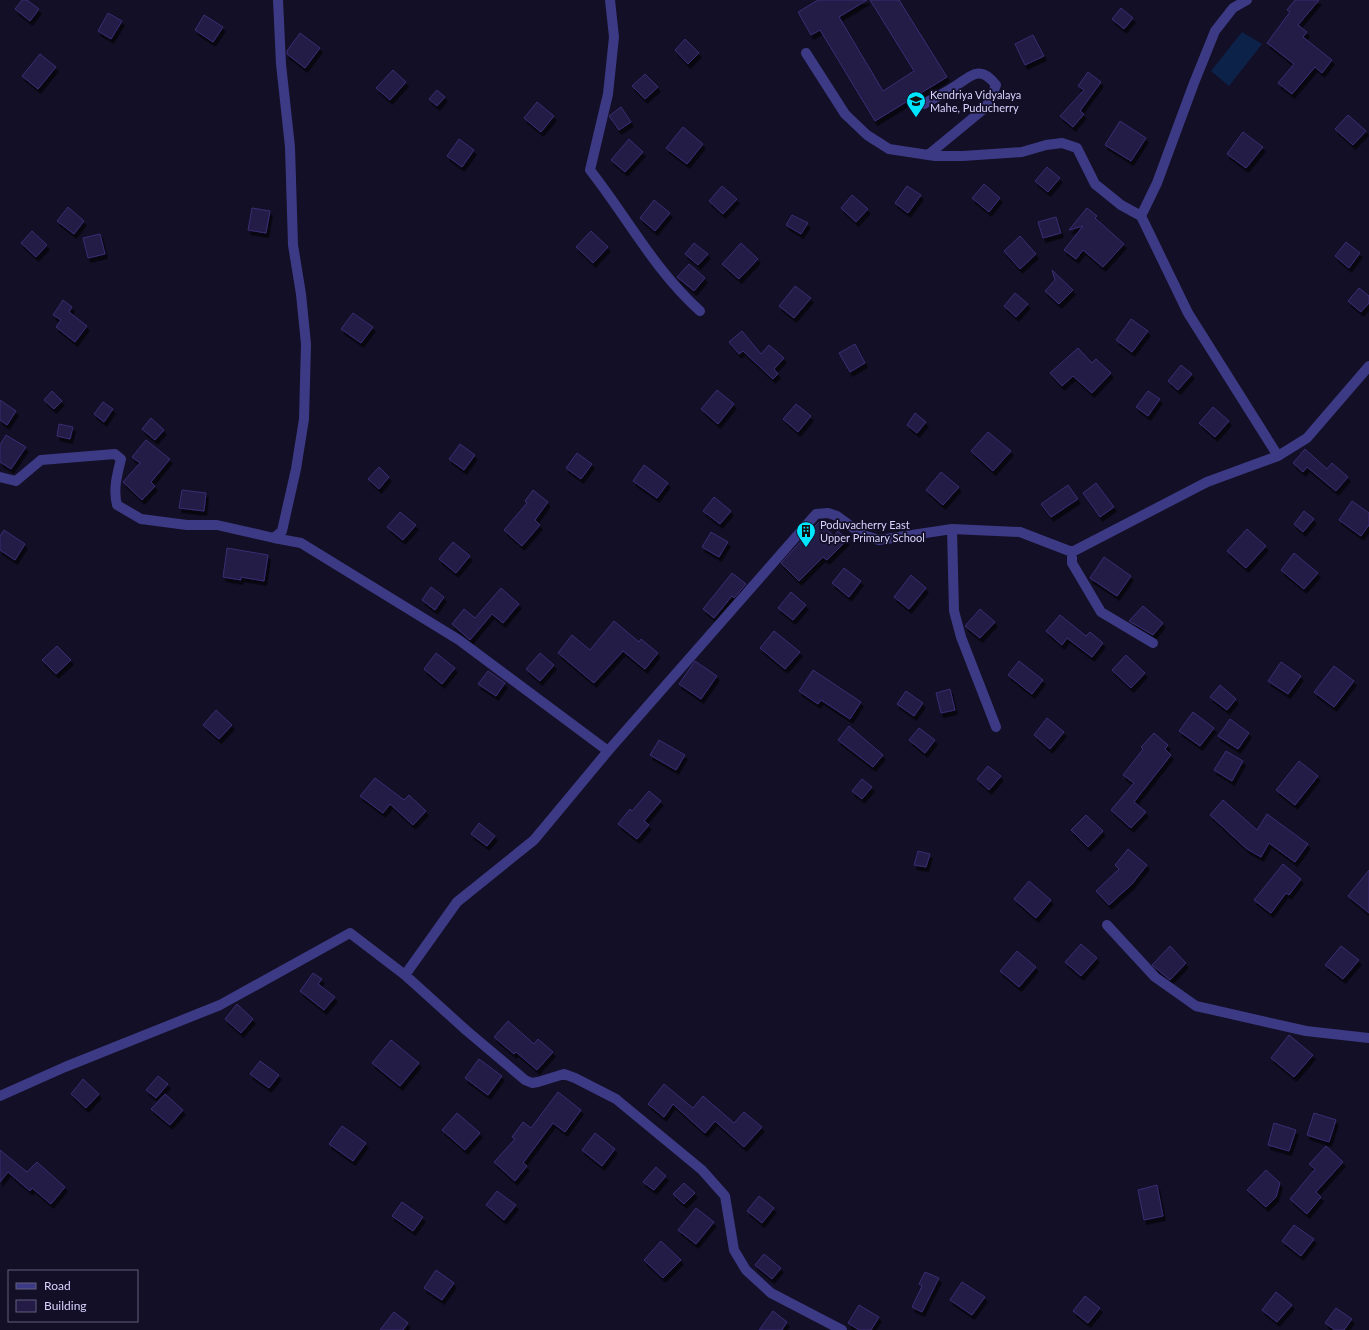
<svg xmlns="http://www.w3.org/2000/svg" width="1369" height="1330" font-family="Lato,sans-serif">
	<defs>
		<filter id="shadow"><feDropShadow dx="2.5" dy="4.5" stdDeviation="0" flood-color="#0009"/></filter>
	</defs>
	<rect width="100%" height="100%" fill="#130f26"/>
	<path fill="#0c2248" d="M1242,32L1262,44L1229,86L1211,71Z"/>
	<path fill="#241b47" stroke="#3b2d73" filter="url(#shadow)" d="M22,0H27L39,9L30,21L15,9Z
		M818,0H867L839,17L883,91L914,71L870,0H899L947,77L875,121L820,30L811,35L798,12Z
		M1295,0H1319L1298,25L1307,32L1303,37L1332,60L1322,73L1315,67L1292,94L1278,83L1294,64L1267,43L1290,12L1287,10Z
		M1121,8L1133,18L1124,29L1112,19Z
		M108,13L122,21L111,39L98,31Z
		M204,15L223,27L213,42L195,30Z
		M300,33L320,48L305,68L287,54V51Z
		M1033,35L1044,56L1025,65L1015,44Z
		M685,39L699,53L688,64L675,50Z
		M40,54L56,67L38,89L22,76Z
		M393,70L406,82L390,100L376,88Z
		M1088,72L1101,82L1080,111L1084,114L1073,127L1060,116L1084,90L1078,86Z
		M645,74L658,87L645,99L632,86Z
		M437,90L445,97L437,106L429,99Z
		M537,102L554,116L541,132L524,118Z
		M621,107L631,122L619,130L609,116Z
		M1348,115L1366,131L1353,145L1335,129Z
		M1120,121L1146,138L1131,161L1105,145Z
		M683,127L703,144L687,164L666,148Z
		M1243,132L1263,147L1246,168L1227,154Z
		M459,139L474,150L462,167L447,156Z
		M629,139L643,152L625,172L611,160Z
		M1047,167L1060,178L1048,192L1035,181Z
		M984,184L1000,198L989,212L972,198Z
		M722,186L737,199L723,214L709,201Z
		M907,186L921,195L908,213L895,203Z
		M852,195L868,209L856,222L841,208Z
		M654,200L670,213L655,231L640,218Z
		M68,207L84,221L74,234L57,221Z
		M252,208L270,211L266,233L248,230Z
		M1087,208L1097,216L1095,218L1124,244L1103,267L1083,250L1076,259L1064,250L1083,226L1069,230Z
		M792,215L808,223L801,234L786,225Z
		M1056,217L1061,233L1043,238L1038,222Z
		M32,231L47,245L36,257L21,243Z
		M591,231L608,247L593,263L576,247Z
		M100,234L105,254L88,258L83,238Z
		M1020,236L1036,254L1020,269L1004,251Z
		M1346,242L1360,253L1349,268L1335,256Z
		M694,243L708,254L698,265L685,254Z
		M741,243L758,259L739,279L722,264Z
		M689,264L705,278L694,291L677,277Z
		M1052,270L1073,290L1059,304L1045,291L1055,280Z
		M795,286L811,298L794,318L779,306Z
		M1359,288L1369,296V303L1361,312L1348,301Z
		M1015,293L1028,304L1016,317L1004,306Z
		M63,300L72,307L69,312L87,326L75,342L56,327L61,320L53,315Z
		M353,313L373,327L361,343L341,329Z
		M1131,319L1148,331L1132,352L1116,340Z
		M742,331L761,354L769,345L784,358L774,369L778,374L773,379L743,351L739,354L729,342Z
		M855,344L865,363L850,372L839,353Z
		M1078,348L1092,363L1096,359L1111,373L1092,393L1073,376L1062,386L1050,373Z
		M1181,365L1192,374L1178,390L1168,381Z
		M717,390L734,404L718,424L701,409Z
		M52,391L62,401L54,409L44,400Z
		M1148,391L1160,399L1148,416L1136,407Z
		M0,400L16,411L7,425L0,420Z
		M103,402L113,409L104,422L94,414Z
		M796,404L811,416L798,432L783,419Z
		M1213,407L1229,421L1215,437L1199,423Z
		M915,413L926,422L917,433L907,425Z
		M151,418L164,430L155,440L142,429Z
		M59,424L73,427L70,439L57,436Z
		M988,432L1011,451L993,471L971,451Z
		M6,435L26,447L11,469L0,462V445Z
		M146,440L170,459L151,482L155,486L142,500L123,482L140,463L132,457Z
		M460,444L475,455L464,470L449,459Z
		M1305,449L1327,469L1332,463L1348,477L1336,491L1307,467L1303,472L1293,463Z
		M577,453L592,464L581,479L566,468Z
		M644,465L668,483L657,498L633,481Z
		M379,467L389,477L379,489L368,479Z
		M941,472L959,487L943,505L926,490Z
		M1096,483L1114,507L1100,517L1083,493Z
		M1068,485L1078,499L1051,517L1041,504Z
		M182,490L206,493L204,511L179,508Z
		M533,490L548,502L535,520L540,525L522,546L504,530L527,503L525,501Z
		M714,497L731,511L720,524L703,511Z
		M1352,501L1369,513V525L1361,536L1339,520Z
		M1304,511L1314,519L1303,532L1294,524Z
		M400,512L416,525L403,540L387,527Z
		M819,522L834,536L838,531L847,540L827,560L823,557L799,581L781,563Z
		M1247,529L1266,546L1246,568L1227,551Z
		M4,530L25,544L15,560L0,550V536Z
		M711,532L728,542L719,557L702,547Z
		M453,542L470,556L456,573L439,559Z
		M227,548L268,555L264,581L241,577V580L223,577Z
		M1294,553L1318,573L1304,589L1281,570Z
		M1104,557L1131,576L1117,596L1090,578Z
		M844,568L861,581L849,597L832,583Z
		M732,573L746,584L734,598L732,596L714,618L703,609Z
		M911,575L926,588L909,609L894,597Z
		M431,587L444,597L435,610L422,600Z
		M501,588L519,604L503,623L492,614L470,640L452,624L464,609L475,618Z
		M791,592L806,605L793,620L778,608Z
		M1143,606L1163,623L1153,635L1129,621Z
		M980,609L995,622L980,638L965,626Z
		M1060,615L1086,636L1090,632L1103,643L1092,657L1067,638L1062,645L1046,631Z
		M614,621L639,642L641,639L658,653L645,669L623,651L594,683L558,653L572,635L590,650Z
		M774,631L800,652L785,669L760,648Z
		M57,646L71,660L56,674L42,660Z
		M436,653L455,668L442,684L424,669Z
		M540,653L554,665L540,681L526,669Z
		M1126,655L1145,673L1131,688L1112,670Z
		M695,661L717,676L701,699L679,684Z
		M1019,661L1043,680L1032,694L1008,675Z
		M1281,662L1301,676L1288,694L1268,681Z
		M1334,666L1354,681L1334,707L1314,692Z
		M813,670L861,702L850,719L821,700L818,704L799,691Z
		M488,671L505,683L496,696L478,684Z
		M1220,685L1236,699L1227,710L1210,697Z
		M950,689L955,710L941,713L936,693Z
		M906,691L923,703L914,716L897,704Z
		M216,710L232,725L219,739L203,725Z
		M1193,712L1214,728L1200,746L1179,731Z
		M1047,718L1064,732L1050,749L1034,735Z
		M1230,719L1249,733L1238,749L1218,736Z
		M849,726L883,755L873,767L838,740Z
		M919,728L935,740L925,753L909,740Z
		M1154,733L1168,745L1165,749L1171,755L1134,802L1146,812L1131,828L1111,810L1134,783L1123,775L1143,749L1141,747Z
		M659,740L685,755L676,770L650,755Z
		M1226,751L1243,761L1232,781L1214,770Z
		M1299,761L1318,776L1295,805L1276,790Z
		M988,766L1001,776L989,790L977,779Z
		M375,778L404,800L409,795L426,811L413,825L390,804L383,813L360,796Z
		M862,779L872,787L862,799L852,791Z
		M649,791L661,801L644,821L649,825L637,839L618,824L630,809L632,811Z
		M1223,800L1257,830L1267,814L1308,844L1295,862L1269,843L1261,857L1247,849L1210,815Z
		M1086,815L1103,831L1088,847L1071,830Z
		M479,823L495,836L487,846L471,834Z
		M1128,849L1147,865L1132,884L1109,905L1096,891L1119,869L1115,865Z
		M918,851L930,854L926,867L914,865Z
		M1283,864L1301,879L1289,895L1286,893L1271,913L1254,900Z
		M1369,870V913L1348,896Z
		M1029,881L1051,900L1036,918L1014,899Z
		M1081,944L1097,958L1081,976L1065,962Z
		M1170,946L1186,963L1170,980L1152,965Z
		M1341,946L1359,960L1343,979L1325,965Z
		M1017,951L1036,967L1019,987L1000,971Z
		M313,973L322,979L318,984L335,997L324,1010L300,991Z
		M237,1004L253,1019L241,1033L225,1019Z
		M508,1021L534,1044L538,1039L553,1052L537,1070L516,1052L514,1054L494,1037Z
		M1289,1035L1313,1055L1294,1077L1271,1058Z
		M391,1040L419,1063L400,1086L372,1063Z
		M479,1059L502,1076L488,1095L465,1078Z
		M260,1061L279,1075L269,1088L250,1074Z
		M158,1076L168,1084L156,1098L146,1090Z
		M83,1079L99,1094L86,1108L71,1094Z
		M664,1084L693,1108L703,1096L734,1123L744,1112L762,1127L744,1147L715,1121L705,1133L673,1104L664,1117L648,1104Z
		M558,1092L581,1110L565,1132L553,1123L523,1163L527,1166L515,1181L494,1162L515,1139L512,1137L523,1122L531,1128Z
		M165,1094L183,1110L170,1125L151,1109Z
		M457,1113L480,1133L465,1150L442,1130Z
		M1314,1113L1336,1120L1329,1142L1307,1135Z
		M1274,1123L1296,1130L1289,1151L1268,1145Z
		M342,1126L366,1143L353,1161L329,1144Z
		M595,1133L615,1149L602,1166L582,1150Z
		M1326,1146L1343,1162L1316,1192L1321,1197L1307,1214L1290,1199L1315,1169L1309,1164Z
		M0,1150L27,1172L37,1162L65,1187L51,1204L32,1188L30,1191L8,1172L0,1182Z
		M656,1167L666,1176L654,1190L643,1182Z
		M1266,1170L1280,1183L1276,1197L1266,1207L1247,1190Z
		M684,1183L695,1193L684,1204L673,1194Z
		M1157,1185L1163,1216L1144,1220L1138,1190Z
		M497,1191L516,1205L504,1220L486,1205Z
		M759,1196L774,1208L762,1223L747,1211Z
		M402,1202L423,1217L413,1231L392,1216Z
		M696,1208L714,1222L696,1244L678,1230Z
		M1294,1225L1314,1239L1301,1256L1282,1241Z
		M661,1241L681,1260L663,1278L644,1260Z
		M764,1254L781,1268L772,1279L755,1265Z
		M436,1270L454,1283L442,1300L424,1288Z
		M925,1272L939,1278L922,1312L912,1307L922,1286L919,1284Z
		M962,1282L985,1297L972,1315L950,1300Z
		M1276,1292L1292,1305L1277,1322L1262,1310Z
		M1085,1296L1100,1308L1088,1323L1073,1311Z
		M859,1305L879,1317L871,1330H859L848,1323Z
		M1336,1308L1352,1319L1344,1330H1335L1325,1323Z
		M773,1311L787,1322L782,1330H759Z
		M394,1312L408,1323L403,1330H380Z"/>
	<g fill="none" stroke-linecap="round" stroke-linejoin="round">
		<path stroke="#3d3a85" stroke-width="10" d="M610,0L614,37L608,94L590,170C627,217 655,271 700,311
			M806,53L845,114L867,135L889,149L935,156H963L1022,152L1046,145L1062,143L1077,148L1095,184L1121,205L1141,216L1188,313L1278,456
			M924,104C934,98 945,93 954,87C971,76 980,64 996,85L991,98L985,108L928,155
			M1141,216L1157,183L1194,83L1215,31L1233,8L1247,0
			M0,477L16,481L41,460L115,454L121,459C117,475 113,489 117,505L141,519L187,525H217L274,538L282,531L296,469L304,419L306,344L301,294L293,245L290,147L281,64L278,0
			M952,529L954,611L961,637L996,727
			M274,538L301,543L459,640L608,751
			M1072,552V563L1101,612L1153,643
			M1107,925L1155,977L1196,1006L1306,1031L1369,1038
			M405,975L457,902L534,840L608,751L816,514L828,513L837,516L863,535L879,540L952,529L1020,532L1072,552L1207,482L1278,456L1307,438L1369,366
			M0,1096L65,1067L220,1005L350,933L405,975L467,1031L525,1080L532,1083L538,1082L564,1074L575,1078L616,1099L702,1170L725,1196L734,1250L746,1270L771,1293L842,1330"/>
	</g>
	<defs>
		<g id="school-pin" transform="scale(1)"><path d="M0 17L-7.5 6A9.5 9.5 0 1 1 7.5 6Z" fill="#00e5ff" stroke="#130f26"/><path d="M0-5L7-2L0 1L-7-2ZM-4 1L0 2.5L4 1V4Q0 6-4 4Z" fill="#111"/></g>
		<g id="building-pin" transform="scale(1)"><path d="M0 17L-7.5 6A9.5 9.5 0 1 1 7.5 6Z" fill="#00e5ff" stroke="#130f26"/><path d="M-4-6H4V6H1V3H-1V6H-4ZM-2.5-4.3h1.7v1.8h-1.7ZM.8-4.3h1.7v1.8H.8ZM-2.5-1h1.7V.8h-1.7ZM.8-1h1.7V.8H.8Z" fill="#111"/></g>
	</defs>
	<g fill-rule="evenodd">
		<use href="#school-pin" x="916" y="101"/>
		<use href="#building-pin" x="806" y="531"/>
	</g>
	<g text-anchor="middle" stroke-width="3.5" stroke-linejoin="round" paint-order="stroke">
		<g font-size="11" fill="#d9d4ff" stroke="#130f26" text-anchor="start">
			<text x="930" y="99">Kendriya Vidyalaya<tspan x="930" dy="13">Mahe, Puducherry</tspan></text>
			<text x="820" y="529">Poduvacherry East<tspan x="820" dy="13">Upper Primary School</tspan></text>
		</g>
	</g>
	<rect x="8" y="1270" width="130" height="52" fill="#130f26" stroke="#625e7d"/>
	<rect x="16" y="1283" width="20" height="6" fill="#3d3a85" stroke="#625e7d"/>
	<text x="44" y="1290" font-size="12" fill="#d9d4ff">Road</text>
	<rect x="16" y="1300" width="20" height="12" fill="#241b47" stroke="#625e7d"/>
	<text x="44" y="1310" font-size="12" fill="#d9d4ff">Building</text>
</svg>
